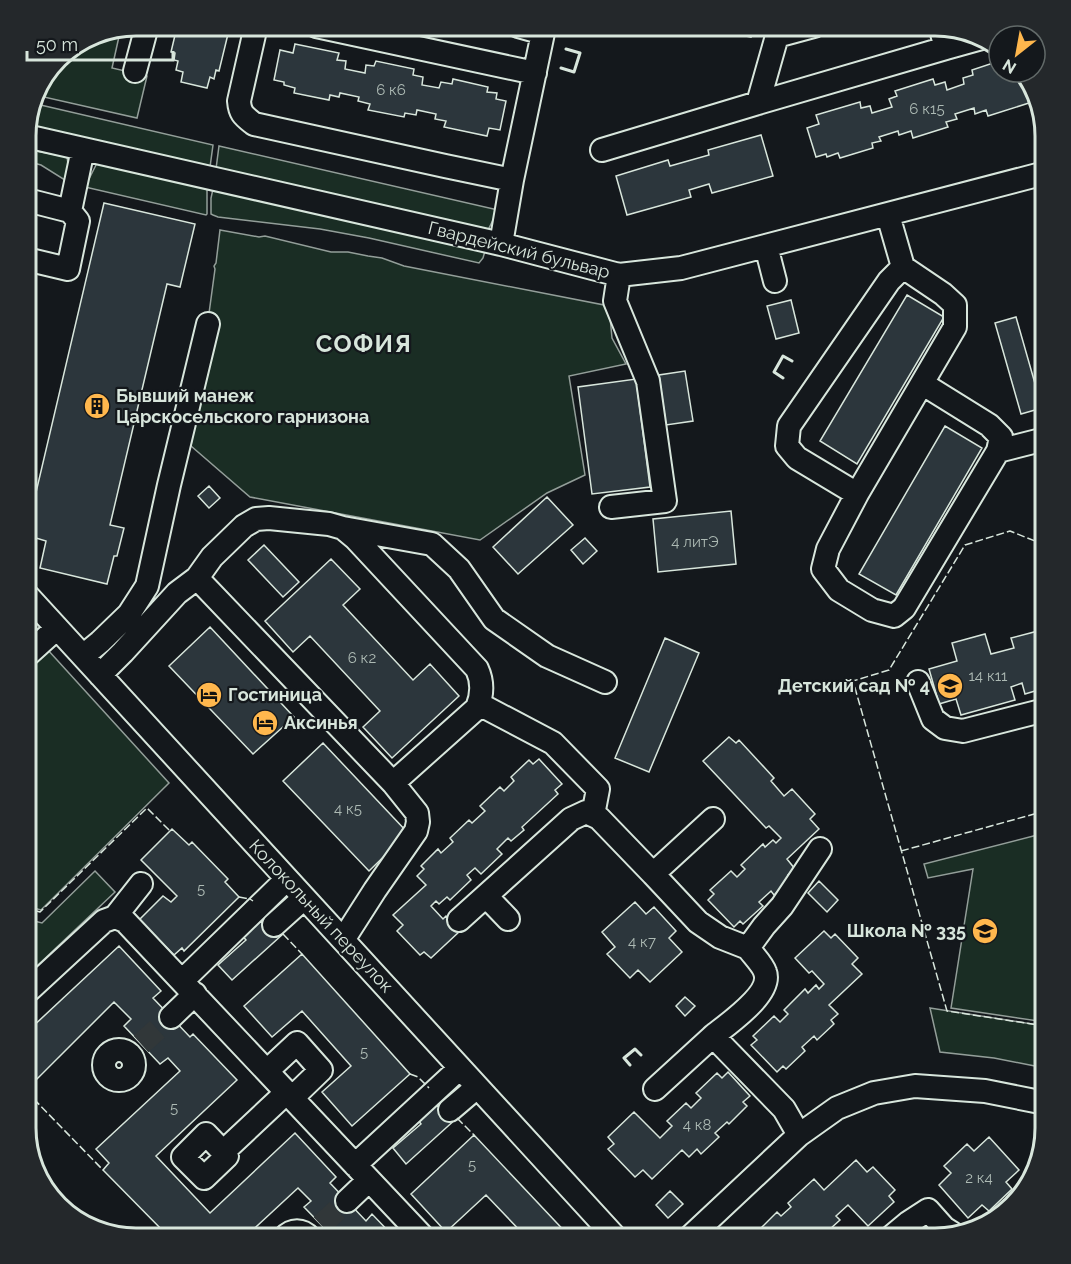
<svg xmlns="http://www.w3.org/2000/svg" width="1071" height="1264" font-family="Raleway,sans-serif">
	<rect width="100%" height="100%" fill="#14181c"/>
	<path fill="#1a2d24" stroke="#939e99" stroke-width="1.5" d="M120,32L112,68L147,76L137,118L35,95L37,87L63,53Z
		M32,103L213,145L210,167L27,126Z
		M219,146L498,210L488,230L216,169Z
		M26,149L67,157L69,171L68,182L41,165L26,161Z
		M97,163L207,188V214L206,215L85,187Z
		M213,189L485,251L483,258L479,263L369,238L320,229L218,217L213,215L211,214V198Z
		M220,230L259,237L265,236L331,252H348L368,256L382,258L404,266L609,306L612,338L626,364L569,376L585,475L547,493L480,540L250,497L191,446L215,269L214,266L216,263Z
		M47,649L169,783L41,910L26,906V672Z
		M1045,833V1022L951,1008L973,869L928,878L924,864Z
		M95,871L115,892L37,966L26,955V919L42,923Z
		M930,1008L1045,1026V1068L994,1058L940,1052Z"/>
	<path fill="#2c363c" stroke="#d8e6dc" stroke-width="1.5" d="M182,26H225L224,33L228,34L219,71L216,70L214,79L210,77L207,88L181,82L183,72L176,70L178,61L174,60L175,53L171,52L176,31L180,32Z
		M722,26H757H753L751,37L721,31Z
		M295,44L339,53L337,60L346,61L345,69L365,73L366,65L374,66L376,61L414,69L413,75L423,77L422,85L439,88L441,82L452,84L453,79L488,87L487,92L497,93L496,99L506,101L500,130L489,128L487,136L444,127L446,121L435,119L436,114L417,110L416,115L405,113L404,117L368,110L370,104L358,101L359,97L340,93L339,97L330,95L329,100L294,93L295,88L284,85V82L274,80L280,50L293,53Z
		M999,61V72H1024L1031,93L1027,95L1029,103L988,116L986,110L975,114L974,108L955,114L957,119L946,122L948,127L913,138L911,131L899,135L898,131L879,137L881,141L872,143L873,148L840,158L838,153L827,157L826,154L816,157L807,128L819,124L816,115L860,102L861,108L870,106L872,113L892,107L889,99L897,96L895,91L933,79L935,85L945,82L947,90L964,84L963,78L973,75L972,70Z
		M761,135L773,176L712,193L709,184L689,190L691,197L627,215L616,176L668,160L670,166L709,155L708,150Z
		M104,203L195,224L180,287L167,284L110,525L124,528L117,556H114L107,584L40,568L46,541L26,535Z
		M907,295L944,317L857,464L820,441Z
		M791,300L799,333L776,339L767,306Z
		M1016,317L1042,408L1021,414L995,323Z
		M685,371L693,421L666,425L659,375Z
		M636,379L650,487L592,494L578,387Z
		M945,426L982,448L896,595L859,574Z
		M209,486L220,498L209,508L198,496Z
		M547,497L573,525L518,574L493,547Z
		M731,511L736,564L658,572L653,519Z
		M585,538L597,551L583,564L571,550Z
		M264,545L299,582L283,597L248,560Z
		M331,559L360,589L343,605L413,680L430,664L459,696L392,758L363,727L380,711L310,636L293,652L265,621Z
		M210,627L294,717L253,754L169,666Z
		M1038,631L1041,640L1045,639V688L1025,694L1022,683L1011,687L1015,700L961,715L956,699L939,704L929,669L957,661L952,643L985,634L991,654L1014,648L1011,638Z
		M665,638L699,653L649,772L615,758Z
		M729,737L736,743L739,740L774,778L771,781L784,796L792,789L815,814L810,819L819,829L787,859L795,869L788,875L792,879L774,895L771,891L759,902L763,906L743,924L740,921L734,927L708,900L714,894L710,890L731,871L737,877L745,869L741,865L763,844L765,847L773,840L776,843L781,838L769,826L766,828L703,761Z
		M323,743L408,833L369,871L283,781Z
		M539,759L562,784L555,790L558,794L522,827L524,830L511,841L508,838L497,849L502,854L481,874L475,868L467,875L471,880L450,900L447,897L439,904L436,901L431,906L443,919L446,916L460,931L431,958L424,952L420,955L397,931L403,925L393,915L426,885L417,876L424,869L421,866L438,849L441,853L453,842L450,838L469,820L472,823L485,811L480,806L500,787L504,791L514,781L511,777L529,760L533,764Z
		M172,829L189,845L192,842L228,879L225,882L239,897L184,951L182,948L174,955L139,920L163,896L171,902L177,896L141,860Z
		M819,881L838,900L827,912L808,893Z
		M635,902L646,914L654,907L676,931L669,938L682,952L650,982L638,970L630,978L607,954L615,947L602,932Z
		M263,912L283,934L232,980L218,965L246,940L240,933Z
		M824,931L831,938L835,934L858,958L852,964L862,974L829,1005L838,1014L831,1020L834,1024L817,1040L814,1036L802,1047L805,1051L786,1069L783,1066L777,1072L751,1045L757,1040L753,1036L774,1016L780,1022L788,1014L784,1010L805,989L808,993L816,985L819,989L824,984L812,971L809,973L795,958Z
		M119,946L161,991L153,998L190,1037L193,1034L237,1080L156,1156L210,1213L295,1133L336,1177L330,1183L366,1221L372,1214L395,1238H351L349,1236L347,1238H334L304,1207L311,1201L298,1188L244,1238H170L103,1170L109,1163L96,1149L180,1071L168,1058L160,1064L124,1026L131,1019L114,1002L34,1082L26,1073V1027L29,1030Z
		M302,954L410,1074L352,1126L322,1092L351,1066L302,1011L272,1037L244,1006Z
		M685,997L695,1006L685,1016L676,1006Z
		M728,1072L750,1096L743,1102L747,1106L729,1124L727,1122L715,1133L719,1137L701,1154L697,1149L689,1157L682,1150L652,1179L643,1170L635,1177L608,1149L614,1144L608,1137L634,1112L660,1138L672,1126L667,1121L686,1103L691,1108L701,1098L696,1093L717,1073L722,1078Z
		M438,1096L457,1118L406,1164L393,1148L421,1124L415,1116Z
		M474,1135L571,1238H527L486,1195L446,1232L411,1194Z
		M989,1137L1019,1170L1006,1182L1012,1189L989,1211L982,1205L968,1218L939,1185L951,1173L944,1166L967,1144L974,1151Z
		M856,1160L867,1172L873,1167L895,1190L889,1196L894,1202L868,1226L848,1205L836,1216L840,1220L820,1238H759L762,1236L758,1231L777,1212L781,1216L791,1207L788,1203L814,1179L824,1190Z
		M670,1191L683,1204L668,1218L656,1205Z"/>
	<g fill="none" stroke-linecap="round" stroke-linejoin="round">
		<path stroke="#313739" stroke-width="22" stroke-dasharray="22 11" stroke-linecap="butt" d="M141,1044L171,1017
			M321,1225L347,1201"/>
		<g stroke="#d8e6dc" stroke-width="26">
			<path id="minor" d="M256,26L239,101C240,114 244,116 254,124L445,166L512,180L501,244
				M316,26L535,73
				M940,26L946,48L982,38
				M135,71L147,26
				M758,103L777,36L814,26
				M26,136L501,244L619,275L681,268L1045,173
				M602,150L758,103L946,48
				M512,180L543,33L518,26
				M70,211L83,149
				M888,215L903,267L943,294L955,305V327L857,494L828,549L823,569L839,590L872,610L894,616L904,608L998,451L1001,437L989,425L923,384
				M766,246L775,281
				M26,259L68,269L78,221L70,211L27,200L26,208
				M998,451L1045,439
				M857,494L797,458L787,446L789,426L889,281L903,267
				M611,507L665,501L648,381L615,301L619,275
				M343,528L432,544L459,569L494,619L547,656L605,682
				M197,578L212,557L244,526L256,519L269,518L329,524L343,528L355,538L477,669C483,682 482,696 477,708L393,783
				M26,594L616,1238
				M26,656L57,628
				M83,656L100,642L129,614L147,586L169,485L208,324
				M100,675L123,652L177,593L197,578L393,783L417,813L418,822L416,831L375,890L343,940
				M918,682L933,719L945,728L963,731L1045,710
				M479,704L553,743L598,789L593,815
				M713,819L653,874L698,922L720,937L748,948
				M486,896L508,919
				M115,917L141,884
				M459,920L571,819L586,812L599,818L653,874
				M274,925L304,898
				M182,981L287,879
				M26,990L27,992L104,921L115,917L125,921L424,1238
				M171,1017L195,994
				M713,1036C728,1024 773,993 765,972C763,965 753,955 748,948L764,926L782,906L820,849
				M104 1065a15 15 0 1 1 30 0a15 15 0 1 1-30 0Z
				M267,1071L297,1043L321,1070L292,1098
				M655,1089L713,1036L784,1109L799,1135
				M450,1110L477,1087
				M206,1134L227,1156L204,1178L183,1157Z
				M223,1152L287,1092
				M355,1165L460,1068
				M347,1201L369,1180
				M284,1238C292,1229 302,1229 310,1238
				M689,1238L799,1135L837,1108L874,1093L915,1086L985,1091L1045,1103
				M890,1238L908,1223L928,1210L944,1228L952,1233"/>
		</g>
		<use href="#minor" stroke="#14181c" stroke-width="22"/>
		<path stroke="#d8e6dc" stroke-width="1.5" stroke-dasharray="8 3" stroke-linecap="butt" d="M1045,545L1010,531L965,545L889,670L853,681L947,1011L1045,1026
			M901,851L1045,811
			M239,897L250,899L253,901
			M26,908L40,912L147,808L170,831
			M283,934L302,954
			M410,1074L418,1077L429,1088
			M26,1091L103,1170
			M457,1118L474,1135"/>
		<path stroke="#d8e6dc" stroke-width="3" d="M561,68L574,72L580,53L566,49
			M783,378L774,372L783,356L792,361
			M630,1065L624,1058L635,1049L641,1055"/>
	</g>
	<defs>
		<g id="building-disc" transform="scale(1.35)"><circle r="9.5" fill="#ffb74d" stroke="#14181c"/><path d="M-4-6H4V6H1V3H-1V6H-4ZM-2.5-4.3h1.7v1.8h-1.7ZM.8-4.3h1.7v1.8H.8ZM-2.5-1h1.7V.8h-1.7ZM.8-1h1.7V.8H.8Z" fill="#111"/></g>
		<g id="school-disc" transform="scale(1.35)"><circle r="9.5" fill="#ffb74d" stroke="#14181c"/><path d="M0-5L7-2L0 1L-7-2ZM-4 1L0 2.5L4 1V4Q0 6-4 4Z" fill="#111"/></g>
		<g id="hotel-disc" transform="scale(1.35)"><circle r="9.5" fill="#ffb74d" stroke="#14181c"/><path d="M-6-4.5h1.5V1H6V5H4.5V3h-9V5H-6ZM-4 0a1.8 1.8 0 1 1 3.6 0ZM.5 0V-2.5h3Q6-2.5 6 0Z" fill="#111"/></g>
	</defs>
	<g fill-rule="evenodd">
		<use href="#building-disc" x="97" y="406"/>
		<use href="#school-disc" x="950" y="686"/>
		<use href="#hotel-disc" x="209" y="695"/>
		<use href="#hotel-disc" x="265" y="723"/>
		<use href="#school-disc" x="985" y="931"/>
	</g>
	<g text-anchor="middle" stroke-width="4.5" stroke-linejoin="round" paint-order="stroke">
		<g font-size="15" fill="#adbab4">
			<text x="391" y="95">6 к6</text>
			<text x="927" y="114">6 к15</text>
			<text x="695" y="547">4 литЭ</text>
			<text x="362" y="663">6 к2</text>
			<text x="988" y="681">14 к11</text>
			<text x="348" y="814">4 к5</text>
			<text x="201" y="894">5</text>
			<text x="642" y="947">4 к7</text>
			<text x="364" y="1057">5</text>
			<text x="174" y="1113">5</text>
			<text x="697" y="1130">4 к8</text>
			<text x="472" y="1170">5</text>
			<text x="979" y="1183">2 к4</text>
		</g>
		<g font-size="18" fill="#d8e6dc" stroke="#14181c">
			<text transform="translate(519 250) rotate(14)" y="6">Гвардейский бульвар</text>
			<text transform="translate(321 916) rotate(47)" y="6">Колокольный переулок</text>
		</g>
		<g font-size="18" font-weight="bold" fill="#d8e6dc" stroke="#14181c" text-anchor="start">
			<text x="116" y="402">Бывший манеж<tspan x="116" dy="21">Царскосельского гарнизона</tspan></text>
			<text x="930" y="692" text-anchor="end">Детский сад № 4</text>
			<text x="228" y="701">Гостиница</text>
			<text x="284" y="729">Аксинья</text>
			<text x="966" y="937" text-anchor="end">Школа № 335</text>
		</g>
		<g font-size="24" font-weight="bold" letter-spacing="1.5" fill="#d8e6dc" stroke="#14181c">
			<text x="364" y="352">СОФИЯ</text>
		</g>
	</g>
	<path d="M0 0H1071V1264H0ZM136 36H935A100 100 0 0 1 1035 136V1128A100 100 0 0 1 935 1228H136A100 100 0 0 1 36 1128V136A100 100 0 0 1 136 36Z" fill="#24282b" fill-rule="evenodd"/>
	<path fill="none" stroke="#d8e6dc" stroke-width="3" d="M136 36H935A100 100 0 0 1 1035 136V1128A100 100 0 0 1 935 1228H136A100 100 0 0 1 36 1128V136A100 100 0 0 1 136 36Z"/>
	<g transform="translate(1017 54) rotate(211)"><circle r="28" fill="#14181c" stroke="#626a69" stroke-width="1.5"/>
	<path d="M0-4.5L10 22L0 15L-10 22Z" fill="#ffb74d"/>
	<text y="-9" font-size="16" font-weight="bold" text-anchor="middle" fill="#d8e6dc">N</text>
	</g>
	<path d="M27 51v9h146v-9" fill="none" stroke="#d8e6dc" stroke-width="3"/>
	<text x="36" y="51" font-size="18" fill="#d8e6dc" stroke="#14181c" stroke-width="4.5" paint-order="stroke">50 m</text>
</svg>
